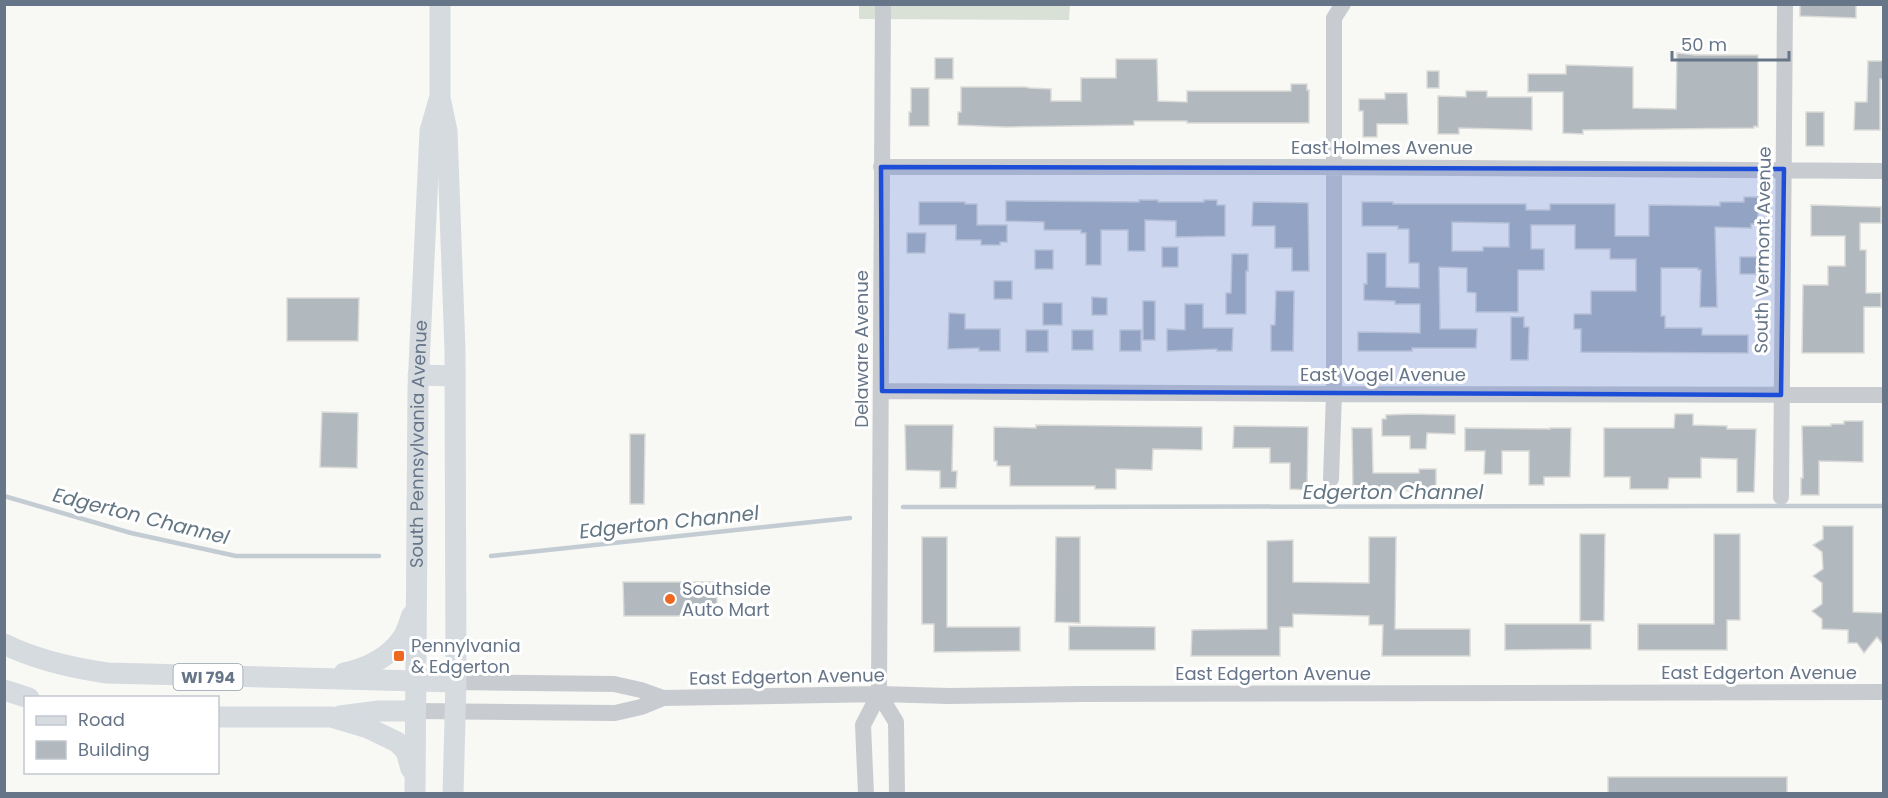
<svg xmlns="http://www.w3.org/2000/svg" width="1888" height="798" font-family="Poppins,sans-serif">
	<rect width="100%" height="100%" fill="#f8f8f5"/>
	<path fill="#d9e1d6" d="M859,5H1070L1069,20L859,19Z"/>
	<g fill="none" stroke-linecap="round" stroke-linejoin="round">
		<path stroke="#c3ccd2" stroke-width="4.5" d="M4,496L131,533L236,556H379
			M903,507L1884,506
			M491,556L850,518"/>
	</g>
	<path fill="#b1b8be" stroke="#dadad8" stroke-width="1.5" fill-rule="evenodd" d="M1800,4H1856V18L1800,16Z
		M1677,53L1695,55H1758V127L1754,126V128L1583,130V134L1563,133V92H1528V74H1566V65L1633,67V108L1676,109Z
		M935,58H953V79H935Z
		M1116,59H1157L1158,101L1187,102V91H1291V84H1307V90H1309V123H1187V121H1134V125L1005,127L958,125V112H961V87H1025L1030,88L1051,89V101H1081V78H1116Z
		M1868,61H1884V79H1880V130H1854L1855,102H1867Z
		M1427,71H1439V88H1427Z
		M911,88H929V126H909V112H911Z
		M1466,91H1487V97H1532V130L1459,128V134H1438V96L1466,97Z
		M1385,93H1407L1408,124H1377V137H1363V111H1359V99H1385Z
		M1806,112H1824V146H1806Z
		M1744,197H1758V224H1751V228L1715,227L1717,307H1700L1701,270H1698V268H1661V316H1665V328H1702V335H1748V353L1581,352V329H1574V314H1591V291H1636V259H1610V249H1575V225H1531V249H1544V270H1518V312H1476V293L1467,292V268L1439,267L1440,329H1477L1476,348H1412V351H1358V332L1420,333V304H1395V301L1364,300V284H1367V253H1386V287L1419,288V263H1409V229H1398V226H1362V202H1393V204H1526V210H1550V204H1615V236H1649V205L1720,206V202H1744ZM1452,222L1509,223V247H1483V251H1452Z
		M1139,200H1158V202H1204V200H1217V205H1225V236L1176,237V221L1145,220V251H1128V230H1101V265H1086V233H1081V230H1044V222L1006,221V201L1139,202Z
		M919,202H965V204H977V225H1007V242H1000V245H981V240H956V225H919Z
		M1253,202L1308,203L1309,271H1292V248H1275V226H1252Z
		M1811,205L1881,207V223H1860V250H1866V293H1881V307H1864V353H1802L1803,285H1828V266H1845V236H1811Z
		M907,233H926L925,253H907Z
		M1162,247H1178V267H1162Z
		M1035,250H1053V269H1035Z
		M1232,254H1248V271H1246V314H1226V293H1231Z
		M1740,257H1758V274H1740Z
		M994,281H1012V299H994Z
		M1276,291H1294L1293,351H1271V325H1275Z
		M1092,297L1107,298V315H1092Z
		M287,298H359L358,341H287Z
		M1143,301H1155V340H1143Z
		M1043,303H1062V325H1043Z
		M1185,304H1203V328H1233L1232,351H1217V349L1167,351V329L1185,330Z
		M949,313L965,314V329H1000V351H979V348L948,349Z
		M1511,317H1524V327H1529L1528,360H1511Z
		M1026,330H1048V352H1026Z
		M1072,330H1093V350H1072Z
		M1120,330H1141V351H1120Z
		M322,412L358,413L357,468L320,467Z
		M1410,414L1455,415V434L1427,433L1426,449H1410V436H1382V419H1386V415Z
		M1675,414H1693V425L1727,426V429H1756L1754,492H1737V459L1701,458V478H1669L1668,489H1630V477H1604V428H1674Z
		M1844,421H1863V462L1819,461V495H1801V478H1803L1802,426H1831V424H1844Z
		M905,425H953L952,471H957L956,488H940V471L906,470Z
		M1036,425L1202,427V450L1153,449L1152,470L1116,469V489H1095V486H1010V466H997V461H994V427L1036,428Z
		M1234,426L1308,427L1307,490L1290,489V463H1270V448H1233Z
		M1352,428H1372L1373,473H1419V469H1436V490L1388,491V488H1353Z
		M1465,428L1550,429V428H1571L1570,477H1544V485H1529V451H1502V474H1484L1485,451H1465Z
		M630,434H645L644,504H630Z
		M1823,526H1853V612L1884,613V646L1877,637L1864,653L1857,643H1848V630L1822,629V619L1812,611L1822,604V583L1813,576L1823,569L1822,552L1813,545L1823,539Z
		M1580,534H1605L1604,621H1580Z
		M1714,534H1740V620H1727V650H1638V624H1714Z
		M922,537H947V627H1020V651L934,652V624H922Z
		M1056,537H1080V623L1055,622Z
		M1369,537H1396L1395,629H1470V656H1382L1383,625H1369V616L1293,614V627H1280V656H1191L1192,630L1267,629V541L1293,540V582L1369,583Z
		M623,582H717V616H624Z
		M1505,624H1591V649L1505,650Z
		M1069,626L1155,627V650H1069Z
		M1608,777H1787V794H1608Z"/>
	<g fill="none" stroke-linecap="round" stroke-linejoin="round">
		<path stroke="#c8cbcf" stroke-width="16" d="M881,167H1317L1884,171
			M882,391L1334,394L1884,395
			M1331,479L1334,394V18L1343,4
			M1781,497L1785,4
			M456,682L614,684L641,690L663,698L879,694L949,696L1080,694L1884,692
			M879,694L896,722L897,794
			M415,711L615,713L641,707L663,698
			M866,794L863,725L879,694L883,4"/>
		<g stroke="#d6dbe0" stroke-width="21">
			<path d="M440,4V98L447,131L455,350L456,682L453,794"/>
			<path d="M418,375L455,376"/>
			<path d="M4,644C36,660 72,668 107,673L456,682"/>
			<path d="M344,673C367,668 389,658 403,637C407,631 409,622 412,615"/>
			<path d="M4,690L29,698"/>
			<path d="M340,716L379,711H415"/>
			<path d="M218,717H331L368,728L397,742L406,751L411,769"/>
			<path id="s1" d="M415,794L418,387L430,131L439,100"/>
		</g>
	</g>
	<path fill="#1d4ed8" fill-opacity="0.2" stroke="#1d4ed8" stroke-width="4.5" stroke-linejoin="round" d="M881,167L1784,169L1781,395L882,391Z"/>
	<g fill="#ed6921" stroke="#fff" stroke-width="2">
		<circle cx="670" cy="599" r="6"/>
		<rect x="393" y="650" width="12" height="12" rx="3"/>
	</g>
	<g text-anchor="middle" stroke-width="6" stroke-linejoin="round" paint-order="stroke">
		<rect fill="#fff" stroke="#949eac" stroke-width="1.5" x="173.5" y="664" width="69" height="26" rx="4.5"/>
		<g font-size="16" font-weight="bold" fill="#667588">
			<text x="208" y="683">WI 794</text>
		</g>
		<g font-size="18" fill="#667588" stroke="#fff">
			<text x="1382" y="154">East Holmes Avenue</text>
			<text transform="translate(1763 250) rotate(-89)" y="6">South Vermont Avenue</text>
			<text transform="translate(862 349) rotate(-90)" y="6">Delaware Avenue</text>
			<text x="1383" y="381">East Vogel Avenue</text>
			<text dy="6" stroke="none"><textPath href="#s1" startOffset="350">South Pennsylvania Avenue</textPath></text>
			<text x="1759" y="679">East Edgerton Avenue</text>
			<text x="1273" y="680">East Edgerton Avenue</text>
			<text transform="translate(787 677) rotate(-1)" y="6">East Edgerton Avenue</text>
		</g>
		<g font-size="18" fill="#667588" stroke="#fff" text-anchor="start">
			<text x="682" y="595">Southside<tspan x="682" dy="21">Auto Mart</tspan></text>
			<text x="411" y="652">Pennylvania<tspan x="411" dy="21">&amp; Edgerton</tspan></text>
		</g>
		<g font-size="20" font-style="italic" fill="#627683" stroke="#fff">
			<text x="1393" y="499">Edgerton Channel</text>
			<text transform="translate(141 516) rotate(14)" y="7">Edgerton Channel</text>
			<text transform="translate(669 522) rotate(-6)" y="7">Edgerton Channel</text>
		</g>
	</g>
	<rect width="1888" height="798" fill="none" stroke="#667588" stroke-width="12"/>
	<rect x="24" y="696" width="195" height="78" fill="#ffffff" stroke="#c2c8cf" stroke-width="1.5"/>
	<rect x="36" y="716" width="30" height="9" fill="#d6dbe0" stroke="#c2c8cf" stroke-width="1.5"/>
	<text x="78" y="726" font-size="18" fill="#667588">Road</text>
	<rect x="36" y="741" width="30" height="18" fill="#b1b8be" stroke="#c2c8cf" stroke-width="1.5"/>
	<text x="78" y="756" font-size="18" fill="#667588">Building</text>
	<path d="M1672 51v9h117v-9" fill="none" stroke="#667588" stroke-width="3"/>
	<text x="1681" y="51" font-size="18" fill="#667588" stroke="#ffffff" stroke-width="4.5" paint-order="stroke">50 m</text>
</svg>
